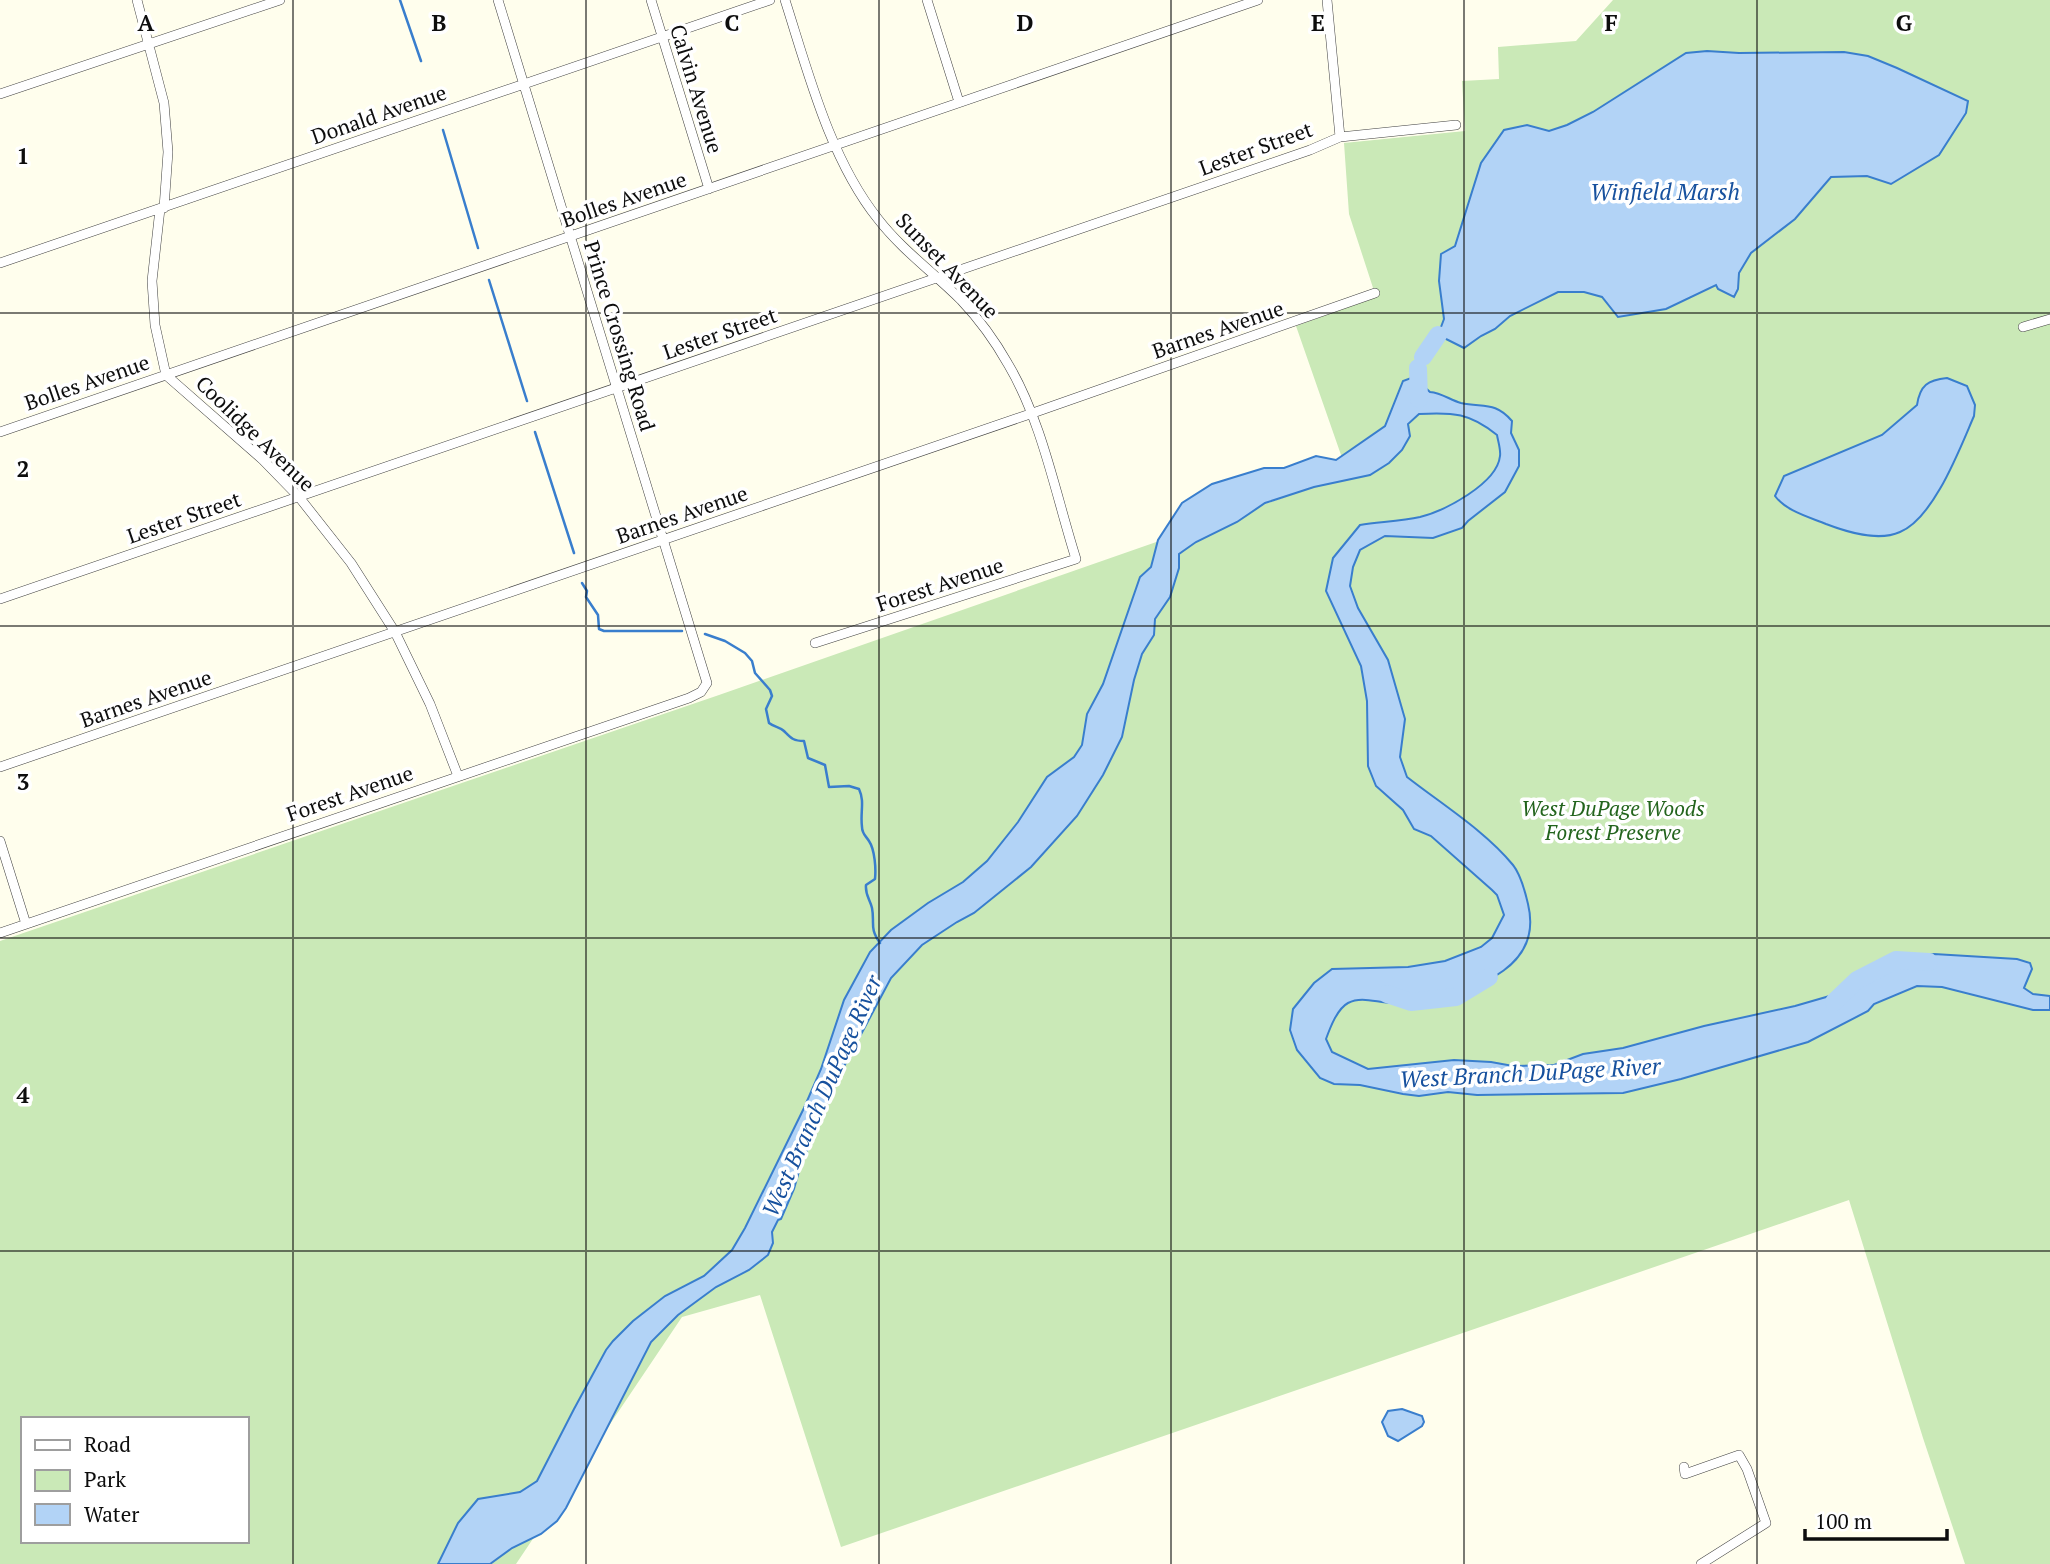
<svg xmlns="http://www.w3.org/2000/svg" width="2050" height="1564" font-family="'PT Serif',serif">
	<rect width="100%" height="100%" fill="#fffeed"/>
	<path fill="#cae9b7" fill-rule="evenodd" d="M1613,0H2050V1564H1965L1923,1438L1849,1200L841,1547L760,1295L682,1317L516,1564H0V941L719,695L1348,475L1296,326L1376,297L1349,214L1344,143L1465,131L1462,81L1499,79L1498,47L1576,41ZM23,1419H247V1541H23Z"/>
	<path fill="#b2d3f6" stroke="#397ecd" stroke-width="2" d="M1707,51L1739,53L1844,52L1868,56L1897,68L1968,101L1966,113L1939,155L1891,184L1867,176L1831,177L1795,219L1751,253L1739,273L1738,289L1734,297L1718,289L1716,285L1666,309L1618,317L1602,297L1584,292H1558L1510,316L1495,329L1481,336L1464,348L1438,335L1444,319L1439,281L1441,254L1455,246L1481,163L1504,130L1527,125L1549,131L1567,125L1593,112L1686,53Z
		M1411,378L1418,381L1430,392C1442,393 1450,400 1461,403C1483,408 1495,401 1512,421L1511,433L1519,450V466L1505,492L1468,521L1462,528L1433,538L1385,536L1360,550L1353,567L1350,586L1358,608L1388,660L1405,719L1400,757L1407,777C1443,805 1485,831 1513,865C1521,875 1525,891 1528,904C1543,966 1480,988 1432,998C1420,1001 1407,1003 1395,1003C1379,1004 1363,995 1348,1003C1337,1009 1330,1028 1326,1039L1332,1052L1368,1069L1454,1060L1491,1062L1513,1066L1554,1065L1583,1054L1623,1048L1704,1026L1795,1006L1833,995L1910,959L1934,954L2017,959L2030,963L2032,969L2024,988L2033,994L2050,996V1010H2033L1942,987L1917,986L1874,1004L1868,1011L1808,1042L1681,1079L1623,1093L1477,1095L1448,1092L1419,1096L1403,1094L1360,1085L1334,1084L1320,1078L1297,1050L1290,1030L1293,1009L1314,983L1332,969L1408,967L1445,961L1481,947L1492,938L1504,915L1497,895L1492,890L1431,836L1414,829L1403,810L1376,786L1368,766L1367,701L1361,666L1326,591L1333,558L1360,525C1380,522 1401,521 1420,517C1444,511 1497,484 1500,456C1501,450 1498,441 1497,435C1470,413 1453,412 1419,414L1408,424L1410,436L1402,450L1389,463L1370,475L1314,487L1265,503L1237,522L1196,542L1179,554V568L1170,597L1155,619L1154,635L1142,654L1134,680L1122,737L1103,775L1077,816L1031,867L974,913L957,922L922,945L891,978L841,1072L801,1164L794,1189L781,1219L778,1220L772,1232L773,1243L768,1255L749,1270L716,1287L678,1315L651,1342L566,1508L557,1521L541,1534L512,1548L490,1564H438L458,1523L478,1499L520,1492L537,1481L574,1409L606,1350L613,1341L633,1321L665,1296L704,1276L732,1250L745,1228L804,1108L821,1069L844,1000L870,952L891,930L928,903L963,882L987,861L1018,822L1047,777L1074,757L1082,745L1087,714L1103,684L1140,577L1151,567L1158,540L1182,503L1212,484L1264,468H1284L1316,456L1336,460L1385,426L1403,381Z
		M1947,378L1967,386L1975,405L1974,416C1960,448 1934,518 1900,532C1878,542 1847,532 1826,524C1809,517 1786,511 1775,496L1784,476L1882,435L1917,405C1920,385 1928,380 1947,378Z
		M1402,1409L1422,1416L1424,1422L1422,1426L1398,1441L1388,1436L1382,1422L1388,1411Z"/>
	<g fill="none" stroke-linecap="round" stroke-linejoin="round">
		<path stroke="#397ecd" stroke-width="2.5" d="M400,0L421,61
			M443,130L478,248
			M489,280L527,401
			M535,432L574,553
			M582,583L587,591L586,597L598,615L599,629L604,631H682
			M705,634L725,641L745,653L752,661L755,673L770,690L772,696L766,709L769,723C774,727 780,727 784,731C791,738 793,741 804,741L808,758L825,765L829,787L849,786L859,789C865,802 860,812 862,827C862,834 866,836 869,841C875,850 876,869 875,879L866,885C865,895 870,899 872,908C875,923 869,928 880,943"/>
		<path stroke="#b2d3f6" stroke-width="18" d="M1423,357L1438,335
			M1418,368L1419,399
			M1387,994L1411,1002L1456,997L1489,977
			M1834,1002L1857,980L1896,960L1929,962"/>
		<g stroke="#404040" stroke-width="10">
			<path id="minor" d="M137,0L164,103L168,152L164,208
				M651,0L709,189
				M785,0C808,72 830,159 878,219C902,250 933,272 961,300C979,319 995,341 1008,364C1042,421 1056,496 1076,559L815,643
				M927,0L959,102
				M1327,0L1340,137
				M0,94L280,0
				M160,209L152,281L155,325L166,375L263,460L299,497L351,563L395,632L430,704L458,776
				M0,263L770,0
				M2023,327L2050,319
				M0,432L1258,0
				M0,599L1310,150L1340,137L1456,125
				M0,767L1030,414L1375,293
				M0,841L26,924
				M0,933L689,698L701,692L707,683L498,0
				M1684,1467L1685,1474L1739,1455L1747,1469L1766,1523L1701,1564"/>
		</g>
		<use href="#minor" stroke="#fff" stroke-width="9"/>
	</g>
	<path fill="none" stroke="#0d0d0d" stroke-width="2" stroke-opacity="0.55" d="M293,0V1564M586,0V1564M879,0V1564M1171,0V1564M1464,0V1564M1757,0V1564M0,313H2050M0,626H2050M0,938H2050M0,1251H2050"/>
	<g text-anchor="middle" stroke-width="7" stroke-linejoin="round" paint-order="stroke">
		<g font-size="21" fill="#0d0d0d" stroke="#fff">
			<text transform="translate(696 89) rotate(73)" y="7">Calvin Avenue</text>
			<text transform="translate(379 115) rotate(-19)" y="7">Donald Avenue</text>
			<text transform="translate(1256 149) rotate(-20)" y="7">Lester Street</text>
			<text transform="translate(624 200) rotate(-19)" y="7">Bolles Avenue</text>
			<text transform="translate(947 266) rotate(46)" y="7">Sunset Avenue</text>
			<text transform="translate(1218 330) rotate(-19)" y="7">Barnes Avenue</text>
			<text transform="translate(720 334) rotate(-19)" y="7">Lester Street</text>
			<text transform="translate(619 336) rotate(73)" y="7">Prince Crossing Road</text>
			<text transform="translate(87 383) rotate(-19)" y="7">Bolles Avenue</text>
			<text transform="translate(255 434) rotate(44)" y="7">Coolidge Avenue</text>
			<text transform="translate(682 515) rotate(-19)" y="7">Barnes Avenue</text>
			<text transform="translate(184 518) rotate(-19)" y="7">Lester Street</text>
			<text transform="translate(940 585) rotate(-18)" y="7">Forest Avenue</text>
			<text transform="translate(146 699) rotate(-19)" y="7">Barnes Avenue</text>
			<text transform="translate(350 794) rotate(-19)" y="7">Forest Avenue</text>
		</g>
		<g font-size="21" font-style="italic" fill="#23641d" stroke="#fff">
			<text x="1613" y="816">West DuPage Woods<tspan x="1613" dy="24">Forest Preserve</tspan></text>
		</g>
		<g font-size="23" font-style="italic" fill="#17519e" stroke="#fff">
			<text x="1665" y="200">Winfield Marsh</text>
			<text transform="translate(1530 1073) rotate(-3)" y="8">West Branch DuPage River</text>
			<text transform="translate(822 1096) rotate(-66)" y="8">West Branch DuPage River</text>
		</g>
	</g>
	<g font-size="23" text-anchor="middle" font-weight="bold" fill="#0d0d0d" stroke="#fff" stroke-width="7" stroke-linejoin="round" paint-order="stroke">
		<text x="146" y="31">A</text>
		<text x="439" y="31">B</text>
		<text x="732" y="31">C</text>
		<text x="1025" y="31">D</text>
		<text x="1318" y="31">E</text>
		<text x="1611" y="31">F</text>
		<text x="1904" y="31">G</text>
		<text x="23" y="164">1</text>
		<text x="23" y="477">2</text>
		<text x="23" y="790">3</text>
		<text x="23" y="1103">4</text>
	</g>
	<rect x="21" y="1417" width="228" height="126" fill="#ffffff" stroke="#9e9e9e" stroke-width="2"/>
	<rect x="35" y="1440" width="35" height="10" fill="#ffffff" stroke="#9e9e9e" stroke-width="2"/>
	<text x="84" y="1452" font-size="21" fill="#0d0d0d">Road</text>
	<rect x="35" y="1470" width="35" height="21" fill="#cae9b7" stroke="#9e9e9e" stroke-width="2"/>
	<text x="84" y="1487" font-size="21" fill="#0d0d0d">Park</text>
	<rect x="35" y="1504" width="35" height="21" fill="#b2d3f6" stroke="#9e9e9e" stroke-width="2"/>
	<text x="84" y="1522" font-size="21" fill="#0d0d0d">Water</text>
	<path d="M1805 1529v10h142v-10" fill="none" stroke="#0d0d0d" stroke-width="3.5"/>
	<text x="1815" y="1529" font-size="21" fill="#0d0d0d" stroke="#ffffff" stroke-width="5" paint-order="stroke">100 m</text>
</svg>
